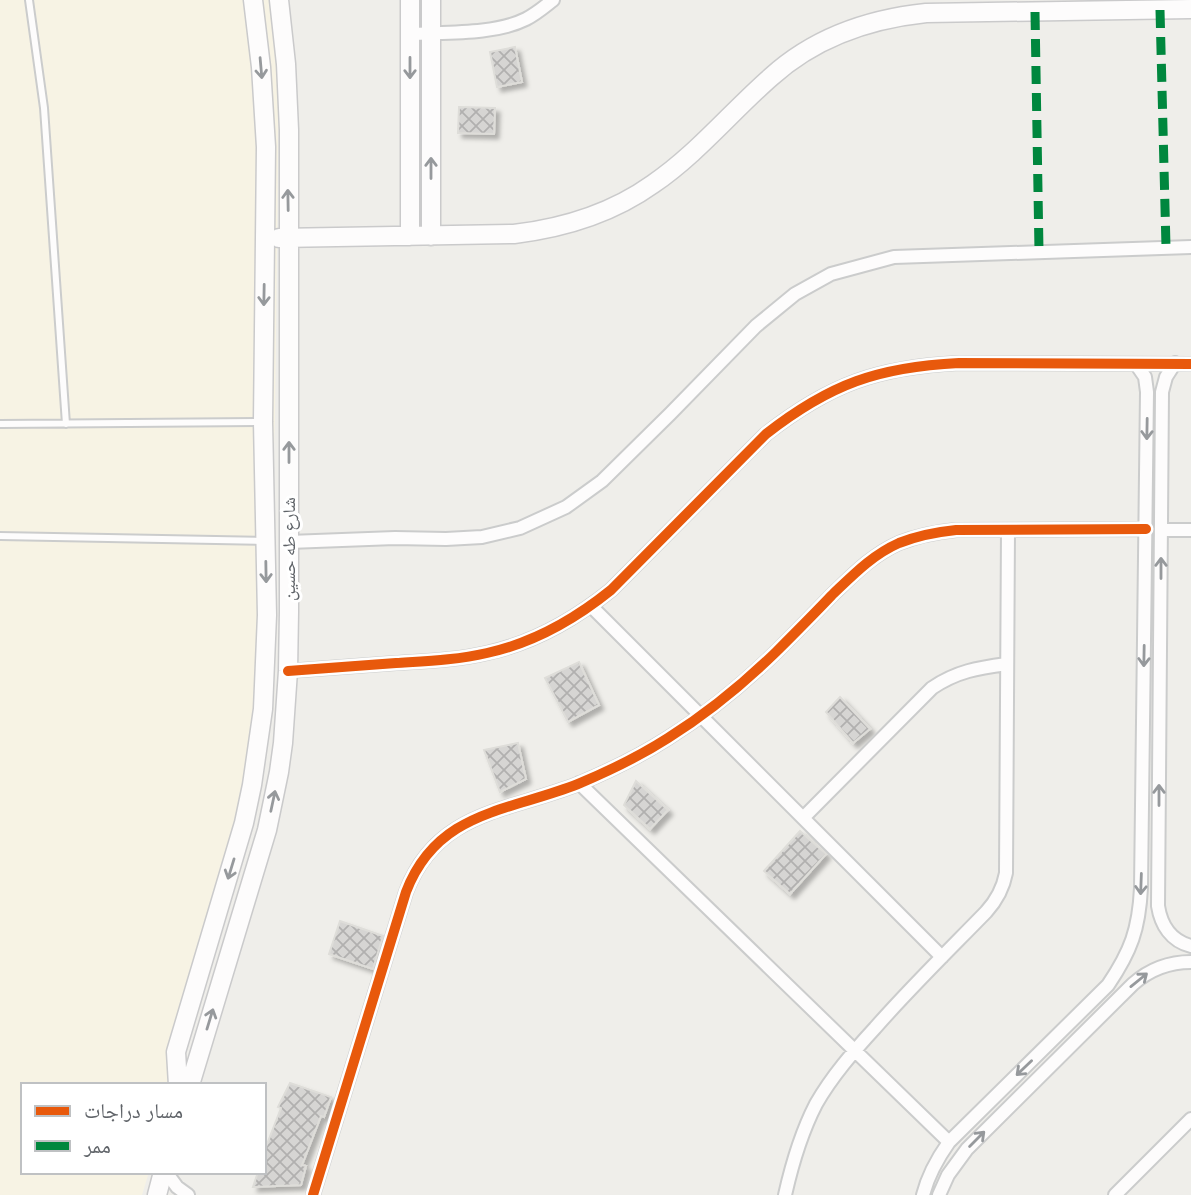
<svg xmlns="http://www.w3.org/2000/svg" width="1191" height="1195" font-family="'Nunito Sans','Noto Naskh Arabic',sans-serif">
	<defs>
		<pattern id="building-cross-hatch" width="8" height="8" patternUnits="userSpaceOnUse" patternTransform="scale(1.75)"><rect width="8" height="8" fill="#d6d5d3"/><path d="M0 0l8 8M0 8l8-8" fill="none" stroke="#b1b0af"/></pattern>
		<filter id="shadow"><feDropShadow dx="4.5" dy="4.5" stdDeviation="2" flood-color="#0004"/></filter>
	</defs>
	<rect width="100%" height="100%" fill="#efeeea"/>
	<path fill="#f7f3e4" d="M0,0H269L279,77L275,420L270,544L267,716L174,1085H23V1172H149L142,1195H0Z"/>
	<path fill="url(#building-cross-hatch)" stroke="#deddd9" stroke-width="2" filter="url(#shadow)" d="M515,47L522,82L497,87L490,52Z
		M459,107L495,108L494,134L458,133Z
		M579,662L599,705L568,722L545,678Z
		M840,697L870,729L853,743L826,712Z
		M518,743L526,779L500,792L484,750Z
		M636,781L668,810L650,829L624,805Z
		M800,831L826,854L790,894L764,871Z
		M340,921L383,936L373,969L329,954Z
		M290,1083L331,1097L324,1117L321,1116L302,1165L306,1166L301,1185L253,1187L258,1172H264V1152L281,1108L278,1107Z"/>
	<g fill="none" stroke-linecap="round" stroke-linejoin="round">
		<g stroke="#cbcccc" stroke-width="10">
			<path id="lane" d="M29,0L44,108L66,424
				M0,424L261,422
				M0,536L264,541"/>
		</g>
		<g stroke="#cbcccc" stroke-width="16">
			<path id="street" d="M410,34C445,32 494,35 526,19C536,14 544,7 553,0
				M1175,363L1166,377L1162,392L1158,906C1161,925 1171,941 1191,946
				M1161,530H1191
				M289,542L395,538L446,539L482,537L520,528L566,507L602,481L670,414L756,326L795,294L831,274L894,257L1191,247
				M591,606L942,957
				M288,671C324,668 360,666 396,663C427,661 457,660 487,653C533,643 575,619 611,590L766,434C830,384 878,367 959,363L1191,364
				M579,783L949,1142
				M803,818L932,688C957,671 978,668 1007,664
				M166,1172L177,1187L188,1195
				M313,1195L406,892C437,811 507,812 578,784C609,771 640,756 668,738C708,713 743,684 776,652C795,633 814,614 832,595C853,575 872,555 899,543C917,536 936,532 956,530L1146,529
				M785,1195C792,1164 801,1133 816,1104C832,1076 853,1052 875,1028C910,988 949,950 986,912C997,900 1003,889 1006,873L1008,530
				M923,1195C928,1175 937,1159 949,1142L1108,985C1131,951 1139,929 1141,888L1147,392L1145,377L1136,364
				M939,1195L948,1175L967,1149L1133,984C1150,969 1168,962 1191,962
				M1115,1195L1191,1119"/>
		</g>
		<g stroke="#cacacb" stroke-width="21">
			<path id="secondary" d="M410,236V0
				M431,236V0
				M279,238L514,234C564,228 611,214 653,184C697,154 731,112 771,77C814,38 869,19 926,13L1191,9
				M178,1085L176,1052L244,823L252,785L263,709L267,615L263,422L266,147L261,67L253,0
				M190,1085L267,830L279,772L283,743L288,671L289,612V130L286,64L279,0
				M157,1195L163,1172"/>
		</g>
		<use href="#lane" stroke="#fdfcfc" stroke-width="6"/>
		<use href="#street" stroke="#fdfcfc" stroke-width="12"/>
		<use href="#secondary" stroke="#fdfcfc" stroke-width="18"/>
		<path stroke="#00873e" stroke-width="9" stroke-dasharray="18 9" stroke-linecap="butt" d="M1160,10L1166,247
			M1035,12L1039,251"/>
		<g stroke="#fff" stroke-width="15">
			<path id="cycleway" d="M288,671C324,668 360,666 396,663C427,661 457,660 487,653C533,643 575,619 611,590L766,434C830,384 878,367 959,363L1191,364
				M313,1195L406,892C437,811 507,812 578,784C609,771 640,756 668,738C708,713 743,684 776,652C795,633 814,614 832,595C853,575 872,555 899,543C917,536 936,532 956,530L1146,529"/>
		</g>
		<use href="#cycleway" stroke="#e8590c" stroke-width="10"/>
	</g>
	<defs><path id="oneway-shaft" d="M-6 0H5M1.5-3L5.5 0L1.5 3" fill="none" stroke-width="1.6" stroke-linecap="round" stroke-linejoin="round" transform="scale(1.75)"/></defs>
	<g stroke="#96999c">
		<use href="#oneway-shaft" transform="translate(261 68) rotate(85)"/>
		<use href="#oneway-shaft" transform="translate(410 68) rotate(90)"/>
		<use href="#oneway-shaft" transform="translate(431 168) rotate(-90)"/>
		<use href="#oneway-shaft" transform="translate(288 200) rotate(-91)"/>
		<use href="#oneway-shaft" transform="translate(264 295) rotate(91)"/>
		<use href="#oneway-shaft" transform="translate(1147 429) rotate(91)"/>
		<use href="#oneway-shaft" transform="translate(289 452) rotate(-90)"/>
		<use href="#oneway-shaft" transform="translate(1161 568) rotate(-90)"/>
		<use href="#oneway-shaft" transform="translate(266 572) rotate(89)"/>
		<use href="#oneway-shaft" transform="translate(1144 656) rotate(91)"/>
		<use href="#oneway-shaft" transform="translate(1159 795) rotate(-90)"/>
		<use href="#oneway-shaft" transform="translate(273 801) rotate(-78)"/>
		<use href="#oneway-shaft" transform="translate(231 869) rotate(107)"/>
		<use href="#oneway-shaft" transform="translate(1141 884) rotate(92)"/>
		<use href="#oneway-shaft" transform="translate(1139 980) rotate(-39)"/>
		<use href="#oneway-shaft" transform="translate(210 1019) rotate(-73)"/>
		<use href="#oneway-shaft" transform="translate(1024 1068) rotate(136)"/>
		<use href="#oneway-shaft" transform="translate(977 1139) rotate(-45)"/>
	</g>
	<g text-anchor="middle" stroke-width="6" stroke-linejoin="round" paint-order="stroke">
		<g font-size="18" fill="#5f6368" stroke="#fff">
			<text transform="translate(289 549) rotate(-90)" y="6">شارع طه حسين</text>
		</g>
	</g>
	<rect x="21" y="1083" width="245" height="91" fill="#ffffff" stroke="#bfc1c3" stroke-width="2"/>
	<rect x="35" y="1106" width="35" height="10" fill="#e8590c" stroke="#bfc1c3" stroke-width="2"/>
	<text x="84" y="1118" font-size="21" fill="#5f6368">مسار دراجات</text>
	<rect x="35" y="1141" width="35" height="10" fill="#00873e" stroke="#bfc1c3" stroke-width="2"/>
	<text x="84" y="1153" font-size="21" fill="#5f6368">ممر</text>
</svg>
